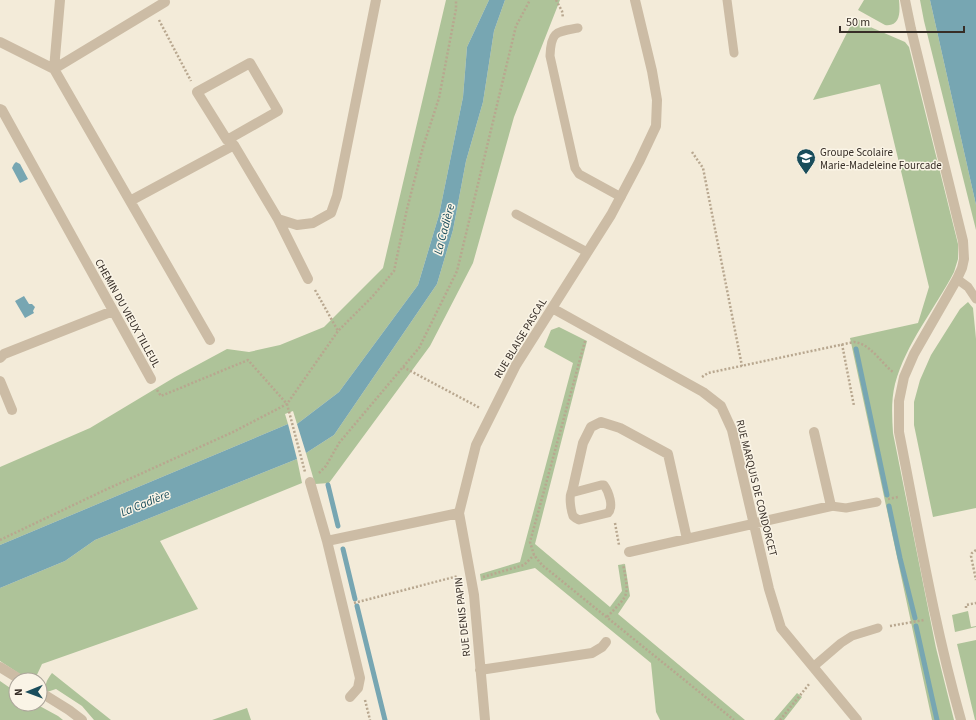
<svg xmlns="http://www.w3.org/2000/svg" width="976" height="720" font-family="'Source Sans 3',sans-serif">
	<rect width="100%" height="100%" fill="#f3ebd9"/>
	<path fill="#aec399" d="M446,0H489L467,47L463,97L439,215L418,285L339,392L297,424L293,411L285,414L288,424L0,545V467L90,428L175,377L227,349L249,352L280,345L324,327L383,268Z
		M505,0H560L514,117L473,263L430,346L329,483L315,484L306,453L334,435L437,284L453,230L466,161L483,102L494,31Z
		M864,0H899C900,11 901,27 885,25L858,10Z
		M920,0H930L976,205V230L924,21Z
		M855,17L868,26L905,42L909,47L958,244V259L954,272C935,309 906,343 895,384C891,400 892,417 893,433L936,648L954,720H932L850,338L918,323L929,287L880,84L813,100Z
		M968,302L973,308L976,339V508L933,517L914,425V402L920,380L931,355L960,309Z
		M559,327L587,341L535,544L610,607L622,591L618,565L625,564L630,596L618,614L745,720H660L656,712L651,663L535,568L481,581L480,574L520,562L573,363L544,347L551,330Z
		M297,459L302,483L160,541L198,609L42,664L35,679L29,680L0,661V588L65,561L95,540Z
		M968,611L971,627L976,626V627L955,632L952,615Z
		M976,640V720H975L957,644Z
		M52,673L111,720H94L82,706L56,689L47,692C44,684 47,680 52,673Z
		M0,681L16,692V704H36L58,716L63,720H0Z
		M797,693L802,697L784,720H774Z
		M247,708L251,720H212Z"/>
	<path fill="#77a6b2" d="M489,0H505L494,31L483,102L466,161L453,230L437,284L334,435L306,453L297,424L339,392L418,285L439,215L463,97L467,47Z
		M930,0H976V205Z
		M16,162L20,164L28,179L20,183L12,168L14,164Z
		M24,296L29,304H32L35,307L33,311L34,313L25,318L15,301Z
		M288,424L297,459L95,540L65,561L0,588V545Z"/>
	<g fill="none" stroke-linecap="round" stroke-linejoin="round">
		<path stroke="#77a6b2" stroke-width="5" d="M856,349L887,495
			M328,485L338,526
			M889,506L900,558L915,618
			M343,549L355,599
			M357,606L385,720
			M916,626L937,720"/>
		<path stroke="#b8a78f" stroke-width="2.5" stroke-dasharray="2 2" stroke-linecap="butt" d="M556,0L562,11L563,18
			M159,20L191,81
			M692,152L703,168L742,366
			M315,290L338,331
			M585,341L530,542L534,555L542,565L734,720
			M842,344L854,406
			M403,367L480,408
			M702,377L708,373L854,342C871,344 880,362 893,372
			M157,390L161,396L248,360L287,404L305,472
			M319,473L326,466L339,443L419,348L457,271L516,26L530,0
			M888,499L898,497
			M615,523L619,545
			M0,540L105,490L233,432L287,404L338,331L372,297L394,271L407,209L423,147L439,98L456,9V0
			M976,550L972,553L971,556L976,580
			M483,577L524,565L534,555
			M354,603L458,576
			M966,608V605L976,603
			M607,617C630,593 629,597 623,564
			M890,626L924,620
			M365,700L370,720
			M780,720L810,683"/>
		<path stroke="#ccbca5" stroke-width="9" d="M727,0L734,53
			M578,28C556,32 551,31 550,56L575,168L579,174L621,197
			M516,214L587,252
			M957,279L968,287L976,299
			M601,485H604C609,492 614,507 608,513L579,520C577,519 575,518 573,516C571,511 569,498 571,493Z
			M831,506L846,508L877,502
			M813,667L841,643L852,636L878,628"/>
		<path stroke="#ccbca5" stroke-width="10" d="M60,0L54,69L130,201L234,145
			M905,0L911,29L963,241L964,259L962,268L957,279L914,354L904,377L899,401V432C918,528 934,625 961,720
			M0,42L54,69L165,2
			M0,109L2,110L151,379
			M227,140L278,111L250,63L197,92L227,140L234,145L278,219L297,225L313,223L331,213L337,196L376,0
			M130,201L210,340
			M278,219L308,279
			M552,308L703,392L721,406L732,430L769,589L781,628L857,720
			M0,358L4,354L113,311
			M0,381L12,410
			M310,482L327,541L459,513L476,445L516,365L611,215L639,162L656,126L657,100L652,71L635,0
			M572,492L583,443L591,427L601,422L620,428L668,454L687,539
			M459,513L474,595L485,720
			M327,541L360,678L358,688L350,697
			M629,552L831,506L814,432
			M0,667L21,680
			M480,670L592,653L602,647L606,642
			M40,692L69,710L82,720"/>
	</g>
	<defs>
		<g id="school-pin" transform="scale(1)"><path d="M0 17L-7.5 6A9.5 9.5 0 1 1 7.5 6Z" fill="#1a4d5b" stroke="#faf4e6"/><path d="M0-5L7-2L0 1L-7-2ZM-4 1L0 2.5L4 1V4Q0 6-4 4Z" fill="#fff"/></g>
	</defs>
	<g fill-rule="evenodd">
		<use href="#school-pin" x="806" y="158"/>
	</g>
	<g text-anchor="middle" stroke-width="3" stroke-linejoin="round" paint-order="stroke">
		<g font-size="11" fill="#372e27" stroke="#faf4e6" text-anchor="start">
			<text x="820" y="156">Groupe Scolaire<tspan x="820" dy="13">Marie-Madeleine Fourcade</tspan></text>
		</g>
		<g font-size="11" fill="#372e27" stroke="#faf4e6">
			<text transform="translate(128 313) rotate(61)" y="4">CHEMIN DU VIEUX TILLEUL</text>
			<text transform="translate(520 338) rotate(-59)" y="4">RUE BLAISE PASCAL</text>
			<text transform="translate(757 488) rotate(76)" y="4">RUE MARQUIS DE CONDORCET</text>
			<text transform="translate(462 617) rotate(-96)" y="4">RUE DENIS PAPIN</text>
		</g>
		<g font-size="12" font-style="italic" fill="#1a4d5b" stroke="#faf4e6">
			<text transform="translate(444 229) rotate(-75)" y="4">La Cadière</text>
			<text transform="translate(145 503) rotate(-22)" y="4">La Cadière</text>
		</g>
	</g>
	<g transform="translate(28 692) rotate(269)"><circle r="19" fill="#faf4e6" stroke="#aca59a"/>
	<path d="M0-3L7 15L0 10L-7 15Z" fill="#1a4d5b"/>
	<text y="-6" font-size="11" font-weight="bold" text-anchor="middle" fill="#372e27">N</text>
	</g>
	<path d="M840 26v6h124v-6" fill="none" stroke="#372e27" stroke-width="2"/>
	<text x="846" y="26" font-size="12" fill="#372e27" stroke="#faf4e6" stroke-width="3" paint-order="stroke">50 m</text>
</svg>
